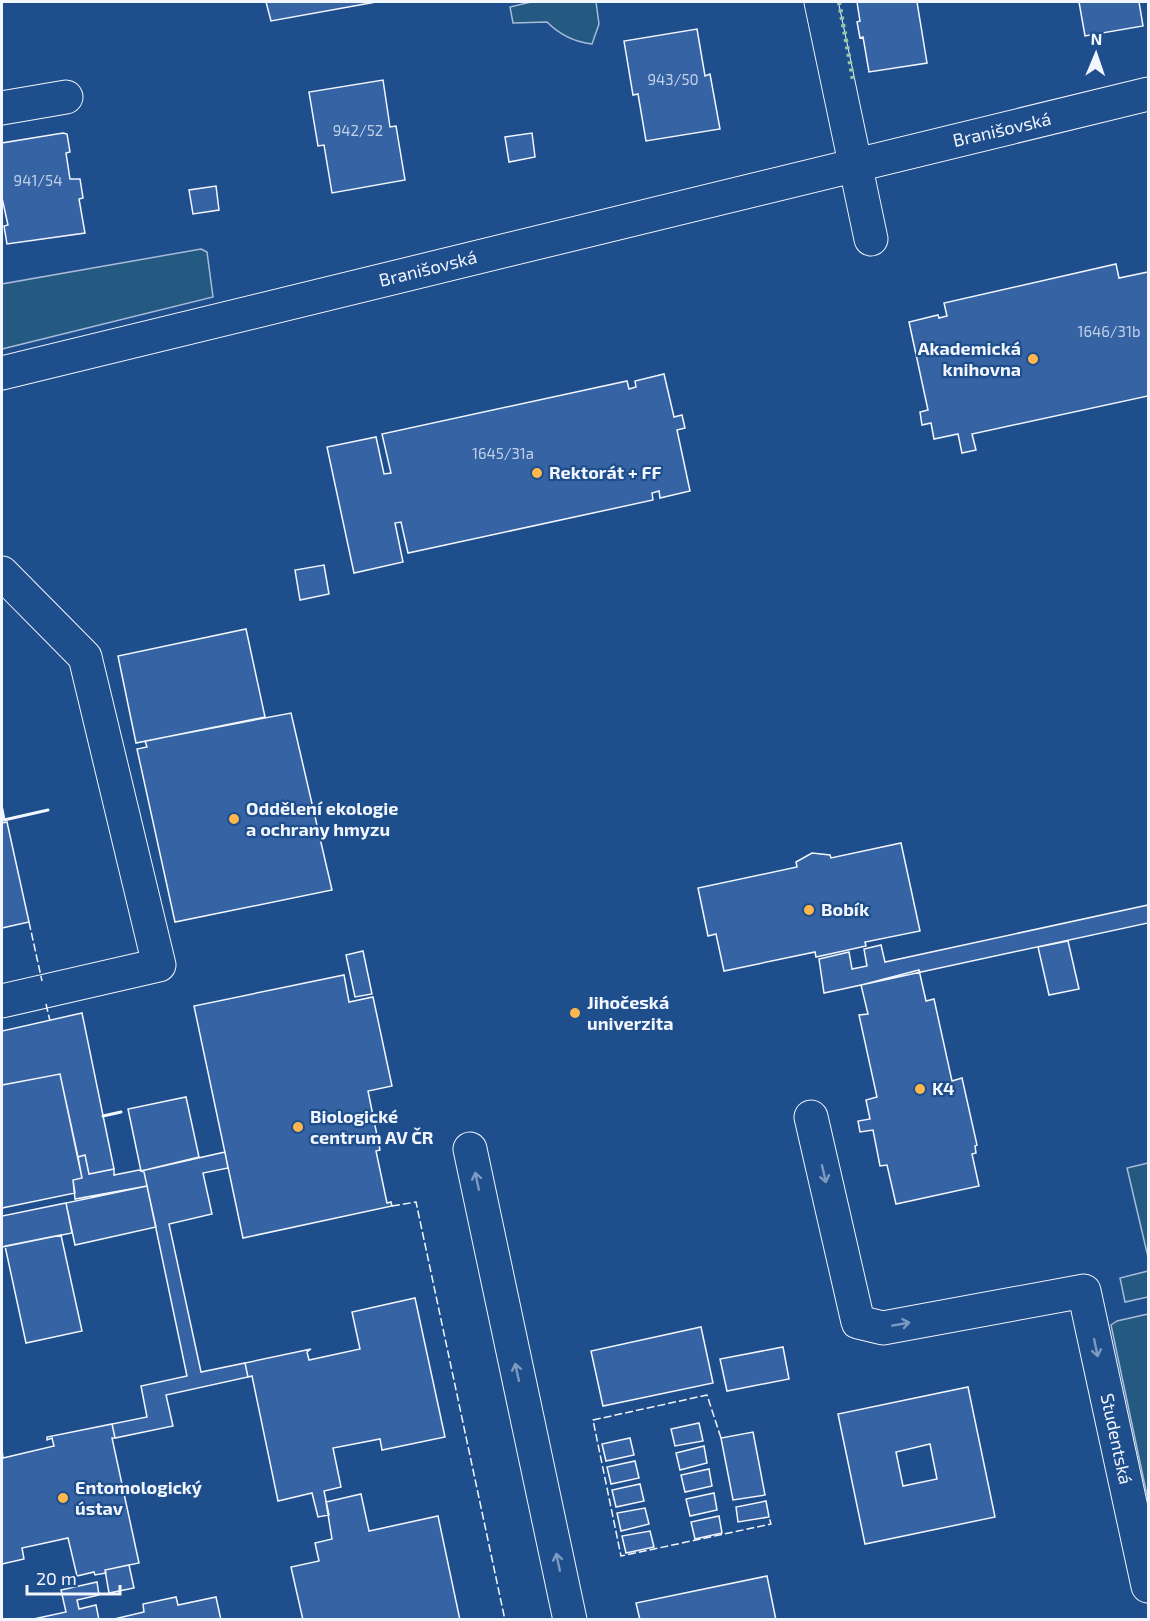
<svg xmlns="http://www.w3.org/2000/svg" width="1150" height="1621" font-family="'Exo 2',sans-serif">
	<rect width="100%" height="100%" fill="#1f4e8c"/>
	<path fill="#245a82" stroke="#a8bbd7" stroke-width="1.5" d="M531,2H596L599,24L592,44C574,42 560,35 547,22L513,23L510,7Z
		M201,249L207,252L213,297L2,349V284Z
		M1148,1163V1257L1127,1168Z
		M1148,1271V1297L1125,1302L1120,1278Z
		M1148,1314V1500L1111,1325L1117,1321Z"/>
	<path fill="#3563a3" stroke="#f2f6ff" stroke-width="1.5" fill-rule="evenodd" d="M266,2H376L271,21Z
		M857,2H917L927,63L869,72L863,37L860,38L857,22L860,21Z
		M1076,2H1139L1143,26L1085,36L1079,2Z
		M697,29L705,76L710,74L720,129L646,141L638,94L633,95L624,41Z
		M383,80L390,127L396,126L405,180L332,193L324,145L318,146L309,92Z
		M63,133L67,134L70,152L66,153L70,179H80L83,198L79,199L85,233L7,244L4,226L8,225L2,198V143Z
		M532,133L535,157L509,162L505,137Z
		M216,186L219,210L193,214L189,190Z
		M1116,264L1119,278L1148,272V396L972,434L976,450L962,453L958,434L934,439L931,423L922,425L920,412L928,410L909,322L938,315L939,318L947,316L944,303Z
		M664,374L674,417L682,415L685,428L677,430L690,491L660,498L659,491L652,493L653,500L408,553L401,522L395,523L403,562L354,573L327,447L376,437L384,474L391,473L382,434L627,381L629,389L636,387L635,381Z
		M324,565L329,594L300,600L295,570Z
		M246,629L265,717L136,743L118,656Z
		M291,713L332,890L175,922L137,749L147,747L145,741Z
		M7,822L29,922L2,928V823Z
		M901,843L920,931L865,942L866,946L816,957L815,952L724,971L716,934L708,936L698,888L797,867L796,862L812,853L830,855L831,858Z
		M1148,905V923L824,993L819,959L849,952L852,969L867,966L864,949L881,945L885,962Z
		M1068,941L1079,989L1049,995L1038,947Z
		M363,951L372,994L355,997L346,955Z
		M919,970L926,1001L934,999L952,1081L962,1078L977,1145L975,1146L976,1153L972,1154L979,1186L896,1204L887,1165L880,1166L873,1130L860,1132L858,1121L870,1119L866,1100L877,1097L859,1015L868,1014L861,985Z
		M344,975L349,1002L373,997L392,1086L368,1091L380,1150L376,1151L387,1203L391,1202L392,1206L243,1238L194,1006Z
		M82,1013L114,1169L89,1174L85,1155L78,1157L60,1074L2,1085V1031Z
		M60,1074L82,1178L73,1180L75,1193L2,1208V1085Z
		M186,1097L199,1157L141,1171L128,1109Z
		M225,1152L228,1168L203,1173L212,1214L169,1224L201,1372L245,1363L248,1377L166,1395L173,1426L115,1438L112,1424L147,1417L141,1386L187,1376L147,1186L144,1172L141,1171Z
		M85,1155L89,1174L114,1169V1175L139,1170L144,1172L147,1186L75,1199L73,1180L82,1178L78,1157Z
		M147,1186L156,1227L75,1245L66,1203Z
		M66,1203L72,1233L2,1247V1216Z
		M61,1235L82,1331L26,1343L5,1246Z
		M415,1298L445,1437L382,1450L380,1439L333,1448L341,1487L324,1491L329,1515L318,1517L312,1493L278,1501L252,1376L248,1377L245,1363L311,1349L307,1352L309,1360L360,1349L352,1312Z
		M701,1327L713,1383L603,1406L591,1351Z
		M783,1347L789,1379L727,1391L720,1359Z
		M968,1387L995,1517L865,1544L838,1414ZM930,1444L937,1479L903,1486L896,1452Z
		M699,1423L703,1441L675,1446L671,1429Z
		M112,1424L115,1438H112L139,1563L105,1570L106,1573L95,1575L94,1572L77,1576L68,1538L22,1548L24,1559L2,1564V1450L3,1458L54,1446L52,1438L47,1440V1437Z
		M753,1432L765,1495L733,1500L721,1438Z
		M630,1438L634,1455L606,1461L602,1444Z
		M704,1446L707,1463L680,1470L676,1453Z
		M635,1461L639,1478L611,1484L607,1467Z
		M709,1469L712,1486L685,1492L681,1475Z
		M640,1484L644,1501L616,1507L612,1490Z
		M714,1493L717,1510L690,1516L686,1499Z
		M361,1494L369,1531L438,1516L460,1620H303L291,1567L319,1561L315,1543L332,1539L326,1502Z
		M766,1501L769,1517L738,1522L736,1507Z
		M645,1508L649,1524L621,1531L617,1513Z
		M719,1516L722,1533L695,1539L691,1522Z
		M650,1531L654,1547L626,1553L622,1536Z
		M129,1565L134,1588L109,1593L105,1570Z
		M767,1576L776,1620H640L636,1603Z
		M97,1582L99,1595L77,1600L79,1609L96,1605L99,1620H29L66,1612L61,1590Z
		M176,1597L178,1605L216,1597L221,1620H110L144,1612L143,1604Z"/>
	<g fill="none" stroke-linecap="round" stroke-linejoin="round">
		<g stroke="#f2f6ff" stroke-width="35">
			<path id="minor" d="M821,2L871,239
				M2,108L66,97
				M2,373L1148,94
				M2,573L85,657L159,965L2,1001
				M811,1117L858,1322L883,1328L1084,1291L1148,1586
				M470,1149L570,1620"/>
		</g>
		<use href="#minor" stroke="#1f4e8c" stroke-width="33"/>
		<path stroke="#97c8a6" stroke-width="4.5" stroke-dasharray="3 4.5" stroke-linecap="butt" d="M839,2L853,79"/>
		<path stroke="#f2f6ff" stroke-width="1.5" stroke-dasharray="8 3" stroke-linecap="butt" d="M29,922L42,981
			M46,1004L50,1021
			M392,1206L416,1202L505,1620
			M721,1438L707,1395L593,1420L621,1556L771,1524L769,1517"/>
		<path stroke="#f2f6ff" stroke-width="3" d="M2,809L4,820L48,810
			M103,1116L121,1112"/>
	</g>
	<defs><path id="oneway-shaft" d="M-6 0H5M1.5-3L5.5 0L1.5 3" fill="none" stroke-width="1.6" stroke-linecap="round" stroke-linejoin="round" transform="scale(1.5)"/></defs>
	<g stroke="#7e9ac0">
		<use href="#oneway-shaft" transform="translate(824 1174) rotate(77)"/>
		<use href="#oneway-shaft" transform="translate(477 1181) rotate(-102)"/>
		<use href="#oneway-shaft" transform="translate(901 1324) rotate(-10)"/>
		<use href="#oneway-shaft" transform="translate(1096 1348) rotate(78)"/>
		<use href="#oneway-shaft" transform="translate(517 1372) rotate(-102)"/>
		<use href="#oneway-shaft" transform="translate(558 1562) rotate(-102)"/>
	</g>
	<g fill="#ffb74d" stroke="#1f4e8c" stroke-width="2">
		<circle cx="1033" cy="359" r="6"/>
		<circle cx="537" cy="473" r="6"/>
		<circle cx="234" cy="819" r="6"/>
		<circle cx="809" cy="910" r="6"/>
		<circle cx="575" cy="1013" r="6"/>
		<circle cx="920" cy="1089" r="6"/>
		<circle cx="298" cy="1127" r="6"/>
		<circle cx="63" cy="1498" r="6"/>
	</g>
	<g text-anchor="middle" stroke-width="4.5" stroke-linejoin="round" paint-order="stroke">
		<g font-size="15" fill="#c3d1e8">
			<text x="673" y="85">943/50</text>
			<text x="358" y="136">942/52</text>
			<text x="38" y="186">941/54</text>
			<text x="1109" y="337">1646/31b</text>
			<text x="503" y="459">1645/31a</text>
		</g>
		<g font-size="18" fill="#f2f6ff" stroke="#1f4e8c">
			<text transform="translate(1002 130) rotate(-13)" y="6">Branišovská</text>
			<text transform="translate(428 269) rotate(-14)" y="6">Branišovská</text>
			<text transform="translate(1116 1439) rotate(78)" y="6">Studentská</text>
		</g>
		<g font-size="18" font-weight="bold" fill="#f2f6ff" stroke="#1f4e8c" text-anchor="start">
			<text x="1021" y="355" text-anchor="end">Akademická<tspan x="1021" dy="21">knihovna</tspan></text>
			<text x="549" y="479">Rektorát + FF</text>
			<text x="246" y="815">Oddělení ekologie<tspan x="246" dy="21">a ochrany hmyzu</tspan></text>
			<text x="821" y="916">Bobík</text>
			<text x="587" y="1009">Jihočeská<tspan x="587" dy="21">univerzita</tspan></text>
			<text x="932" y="1095">K4</text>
			<text x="310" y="1123">Biologické<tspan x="310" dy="21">centrum AV ČR</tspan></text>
			<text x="75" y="1494">Entomologický<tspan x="75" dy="21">ústav</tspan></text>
		</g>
	</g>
	<rect width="1150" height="1621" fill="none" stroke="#f2f6ff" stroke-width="6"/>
	<g transform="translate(1096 54) rotate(2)" stroke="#1f4e8c" stroke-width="4.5" paint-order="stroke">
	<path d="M0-4.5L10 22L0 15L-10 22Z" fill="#f2f6ff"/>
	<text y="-9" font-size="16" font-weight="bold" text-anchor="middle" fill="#f2f6ff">N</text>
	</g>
	<path d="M27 1585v9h93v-9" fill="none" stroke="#f2f6ff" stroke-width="3"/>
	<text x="36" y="1585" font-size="18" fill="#f2f6ff" stroke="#1f4e8c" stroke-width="4.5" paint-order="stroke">20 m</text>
</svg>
